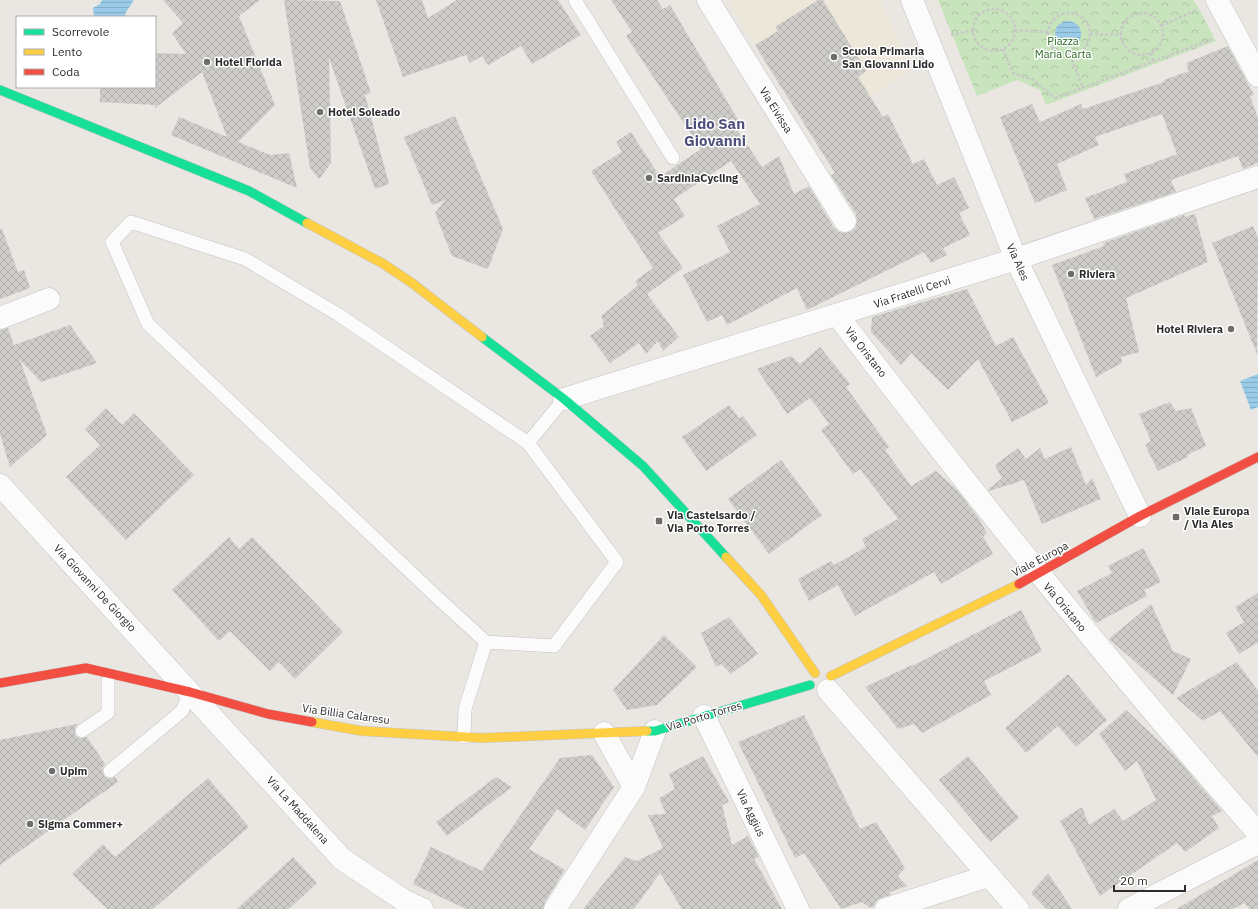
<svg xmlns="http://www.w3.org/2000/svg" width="1258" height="909" font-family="'IBM Plex Sans',sans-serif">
	<defs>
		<pattern id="forest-crowns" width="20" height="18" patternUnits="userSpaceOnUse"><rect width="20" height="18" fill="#c8e4bc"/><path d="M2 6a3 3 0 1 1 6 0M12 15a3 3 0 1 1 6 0" fill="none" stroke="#acc4a2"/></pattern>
		<pattern id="water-rules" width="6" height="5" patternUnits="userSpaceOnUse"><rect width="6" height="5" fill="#99cbe8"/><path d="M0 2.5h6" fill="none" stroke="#84aec7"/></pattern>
		<pattern id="building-cross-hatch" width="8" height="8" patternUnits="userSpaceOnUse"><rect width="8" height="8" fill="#cfcdc9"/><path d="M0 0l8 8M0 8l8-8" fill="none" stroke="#b2b0ad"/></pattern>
	</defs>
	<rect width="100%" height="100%" fill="#eae7e2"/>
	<path fill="#ece7d8" d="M728,0H881L911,70L812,136Z"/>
	<path fill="url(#forest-crowns)" d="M938,0H1193L1197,5L1216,41L1046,105L1040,90L1017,80L977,96Z"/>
	<path fill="url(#water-rules)" d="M102,0H134L125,14V17H94L93,8L100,4Z
		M1055 34a13 13 0 1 1 26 0a13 13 0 1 1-26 0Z
		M1258,374V407L1251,410L1240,381Z"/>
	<path fill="url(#building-cross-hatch)" d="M163,0H260L239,16L275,105L238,142L270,155L289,153L297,188L171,135L179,117L227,137L202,72L155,108V105L100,102V87H155V53L186,54L172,33L183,23Z
		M284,0L340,1L371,93L365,95L389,184L375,189L329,58L331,163L319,179L310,168Z
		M376,0H422L428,18L457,0H558L581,35L532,64L521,46L488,65L482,56L470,63L466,55L403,77Z
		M611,0H657L663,9L670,5L740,123L734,125L762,167L779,156L794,194L809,186L834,228L839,232L846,233L852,231L856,227L857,220L856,214L831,175L835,173L755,45L778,31L775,27L818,0H823L866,71L858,77L883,117L888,114L913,164L924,159L937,185L954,177L969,208L959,213L970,235L943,248L947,255L931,263L924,252L807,310L797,288L727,325L722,315L707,322L683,275L730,252L717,226L760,204L731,161L674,199L685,216L658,233L683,268L647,294L679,337L663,351L658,341L646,354L639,343L610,363L590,336L604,326L601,316L638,285L635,281L653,268L591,171L622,152L616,142L631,132L660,177L701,149L626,36L632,32Z
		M1228,46L1254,95L1250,96L1258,118V163L1243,169L1238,156L1171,180L1176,192L1094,219L1085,198L1127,182L1124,174L1177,154L1162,114L1095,137L1099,145L1057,164L1067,190L1035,203L1000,117L1032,104L1040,122L1081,104L1083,109L1164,82V80L1189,71L1186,63Z
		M455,116L503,229L488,269L452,256L435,213L445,200L432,205L404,137Z
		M1195,214L1208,262L1126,298L1139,352L1121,357L1122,363L1096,377L1052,265L1104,246L1103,243L1184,215L1185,217Z
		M1253,226L1258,238L1257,354L1212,243Z
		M0,229H2L18,272L24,270L30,288L0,299Z
		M967,289L996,346L1013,337L1049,403L1012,422L978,359L948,390L911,353L901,365L871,332L872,317Z
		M70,325L97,363L41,382L20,360L47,435L10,467L0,434V330L8,328L14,345Z
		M820,347L850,384L846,387L889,447L885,450L911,486L936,471L956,489L978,517L987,533L983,536L993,554L941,584L934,572L855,616L838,585L809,601L798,579L831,561L834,565L866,547L862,539L898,519L860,469L853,474L821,430L829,424L810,398L787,414L757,369L791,356L800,364Z
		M1170,402L1176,411L1191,408L1206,446L1187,455L1188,457L1158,471L1145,445L1151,441L1139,414Z
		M729,405L739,418L743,416L757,435L706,471L682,437Z
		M106,408L122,425L134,413L194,475L126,540L66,477L100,445L85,429Z
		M1071,447L1086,485L1092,478L1101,499L1042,524L1024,480L989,491L988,490L1002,478L995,465L1018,448L1026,459L1040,448L1045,459Z
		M781,460L822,515L769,554L728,499Z
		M229,537L239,549L252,537L343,632L295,679L279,662L270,671L230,631L219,641L172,590Z
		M1143,548L1161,582L1144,590L1147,596L1096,623L1077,591L1112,573L1108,566Z
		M1258,593V644L1257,643L1239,654L1226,633L1244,622L1235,607Z
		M1151,604L1173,651L1191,659L1173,695L1109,639Z
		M1021,610L1042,651L984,681L991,695L922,733L914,724L898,729L865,687L912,665V666Z
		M729,617L758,654L731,674L721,664L716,667L701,633Z
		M664,635L697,667L657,705L627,710L613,690Z
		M1237,662L1258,691V757L1220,711L1203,721L1176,698Z
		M1068,674L1107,720L1076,747L1058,726L1026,753L1005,728Z
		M1126,710L1173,754L1222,811L1212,816L1219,828L1185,852L1177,843L1100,896L1060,821L1082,807L1089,825L1114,809L1123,821L1156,800L1137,761L1125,771L1099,734Z
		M804,715L860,829L876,822L905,868L898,876L907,886L890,892V895L877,900L874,906L870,908L862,902L841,909L804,853L795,858L738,742Z
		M77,724L75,728V735L79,738L87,737L105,764L102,769L104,776L108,779L115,777L118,782L0,865V740Z
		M592,755L614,787L585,830L557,809L529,849L565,870L545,902L543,909H466L413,884L431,847L482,871L560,758Z
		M703,756L729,802L722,805L732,845L748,836L759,857L754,859L782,909H682L660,873L634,909H583L625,857L637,861L663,848L648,815L666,814L659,798L675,789L669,774Z
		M968,756L1019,818L990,842L939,780Z
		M496,777L512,787L447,836L436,822Z
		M208,778L249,827L153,909H107L72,874L103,844L115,857Z
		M293,857L317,883L289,909H237Z
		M1258,860V909H1250L1244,903L1233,909H1177Z
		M1048,873L1072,909H1046L1031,893Z"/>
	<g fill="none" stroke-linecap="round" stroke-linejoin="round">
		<g stroke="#c3c3c3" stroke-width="14">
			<path id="lane" d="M575,0L673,158
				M131,222L245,259L339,315L528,443L617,562L554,646L486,642L440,600L148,324L112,242Z
				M528,443L564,399
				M82,731L108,713V681
				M464,737L465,709L486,642
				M110,771L182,711L190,692"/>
		</g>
		<g stroke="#c3c3c3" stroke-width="23">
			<path id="street" d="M708,0L845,221
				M912,0L1016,259L1140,516
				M1217,0L1258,76
				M838,316C972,493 1111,666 1258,833
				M0,318L49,299
				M564,399L1016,259L1258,177
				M0,485L342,859L403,900L422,909
				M828,690L1018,909
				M704,716L798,909
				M604,733L634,787
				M555,909L634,787L655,731
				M886,909L988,876
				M1129,909L1258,843"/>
		</g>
		<g stroke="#c3c3c3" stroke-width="10">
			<path id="fast" d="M0,90L249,191L307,223
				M482,337L564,399L643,466L726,557
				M647,731H655L810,685"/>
		</g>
		<g stroke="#c3c3c3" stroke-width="10">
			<path id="slow" d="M307,223L382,263L412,283L482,337
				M726,557L761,595L815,673
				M831,676L1019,584
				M312,722L362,731L482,738L647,731"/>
		</g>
		<g stroke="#c3c3c3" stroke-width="10">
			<path id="jam" d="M1019,584L1140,516L1258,457
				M0,683L86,668L190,692L268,714L312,722"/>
		</g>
		<path stroke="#c8c8c7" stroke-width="2.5" stroke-dasharray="3 2" stroke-linecap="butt" d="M973 30a21 21 0 1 1 42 0a21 21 0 1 1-42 0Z
			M1121 34a21 21 0 1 1 42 0a21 21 0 1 1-42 0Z
			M1048 34a21 21 0 1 1 42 0a21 21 0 1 1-42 0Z
			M1161,26L1196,10V9
			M1015,30L1048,32
			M1090,34L1121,35
			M951,35L973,30
			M1003,49L1013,73L1032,79L1055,98L1213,39
			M1151,53L1153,61
			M1070,55L1083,88"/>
		<use href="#lane" stroke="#fcfbfb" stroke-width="13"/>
		<use href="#street" stroke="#fcfbfb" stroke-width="22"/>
		<use href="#fast" stroke="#16e098" stroke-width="9"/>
		<use href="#slow" stroke="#ffcf43" stroke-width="9"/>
		<use href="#jam" stroke="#f24e42" stroke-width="9"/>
	</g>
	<g fill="#6e6d6c" stroke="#fff" stroke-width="1.5">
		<circle cx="834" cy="57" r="4"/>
		<circle cx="207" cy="62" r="4"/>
		<circle cx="320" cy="112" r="4"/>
		<circle cx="649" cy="178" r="4"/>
		<circle cx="1071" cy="274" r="4"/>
		<circle cx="1231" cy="329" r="4"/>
		<rect x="1172" y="513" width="8" height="8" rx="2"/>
		<rect x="655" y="517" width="8" height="8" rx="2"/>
		<circle cx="52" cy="771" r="4"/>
		<circle cx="30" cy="824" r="4"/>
	</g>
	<g text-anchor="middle" stroke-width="3" stroke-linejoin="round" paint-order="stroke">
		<g font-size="11" fill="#24671d" stroke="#fff">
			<text x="1063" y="45">Piazza<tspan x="1063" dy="13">Maria Carta</tspan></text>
		</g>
		<g font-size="11" font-weight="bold" fill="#2c2c2c" stroke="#fff" text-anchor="start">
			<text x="842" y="55">Scuola Primaria<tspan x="842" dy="13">San Giovanni Lido</tspan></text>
			<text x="215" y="66">Hotel Florida</text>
			<text x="328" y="116">Hotel Soleado</text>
			<text x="657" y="182">SardiniaCycling</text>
			<text x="1079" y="278">Riviera</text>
			<text x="1223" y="333" text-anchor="end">Hotel Riviera</text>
			<text x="1184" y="515">Viale Europa<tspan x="1184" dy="13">/ Via Ales</tspan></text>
			<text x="667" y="519">Via Castelsardo /<tspan x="667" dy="13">Via Porto Torres</tspan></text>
			<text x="60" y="775">Upim</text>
			<text x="38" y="828">Sigma Commer+</text>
		</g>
		<g font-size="11" fill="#2c2c2c" stroke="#fff">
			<text transform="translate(776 110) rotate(58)" y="4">Via Eivissa</text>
			<text transform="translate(1018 262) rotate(66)" y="4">Via Ales</text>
			<text transform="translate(912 292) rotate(-18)" y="4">Via Fratelli Cervi</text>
			<text transform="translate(866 352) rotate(52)" y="4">Via Oristano</text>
			<text transform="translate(1040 559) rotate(-28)" y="4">Viale Europa</text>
			<text transform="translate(95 588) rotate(47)" y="4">Via Giovanni De Giorgio</text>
			<text transform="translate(1065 607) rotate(50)" y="4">Via Oristano</text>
			<text transform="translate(346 714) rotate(8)" y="4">Via Billia Calaresu</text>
			<text transform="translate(704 716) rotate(-17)" y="4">Via Porto Torres</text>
			<text transform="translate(298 810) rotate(48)" y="4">Via La Maddalena</text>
			<text transform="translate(751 813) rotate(64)" y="4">Via Aggius</text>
		</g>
		<g font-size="15" font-weight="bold" fill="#4d507b" stroke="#fff">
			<text x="715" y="129">Lido San<tspan x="715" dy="17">Giovanni</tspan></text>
		</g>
	</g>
	<rect x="16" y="16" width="140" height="72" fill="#ffffff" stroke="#ababab"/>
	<rect x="24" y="29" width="20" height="6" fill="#16e098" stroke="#ababab"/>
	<text x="52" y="36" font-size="12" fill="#2c2c2c">Scorrevole</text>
	<rect x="24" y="49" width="20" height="6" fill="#ffcf43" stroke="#ababab"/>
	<text x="52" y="56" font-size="12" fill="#2c2c2c">Lento</text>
	<rect x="24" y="69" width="20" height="6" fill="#f24e42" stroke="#ababab"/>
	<text x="52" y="76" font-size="12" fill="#2c2c2c">Coda</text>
	<path d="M1114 885v6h71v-6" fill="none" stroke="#2c2c2c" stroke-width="2"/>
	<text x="1120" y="885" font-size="12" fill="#2c2c2c" stroke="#ffffff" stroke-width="3" paint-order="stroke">20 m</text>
</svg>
